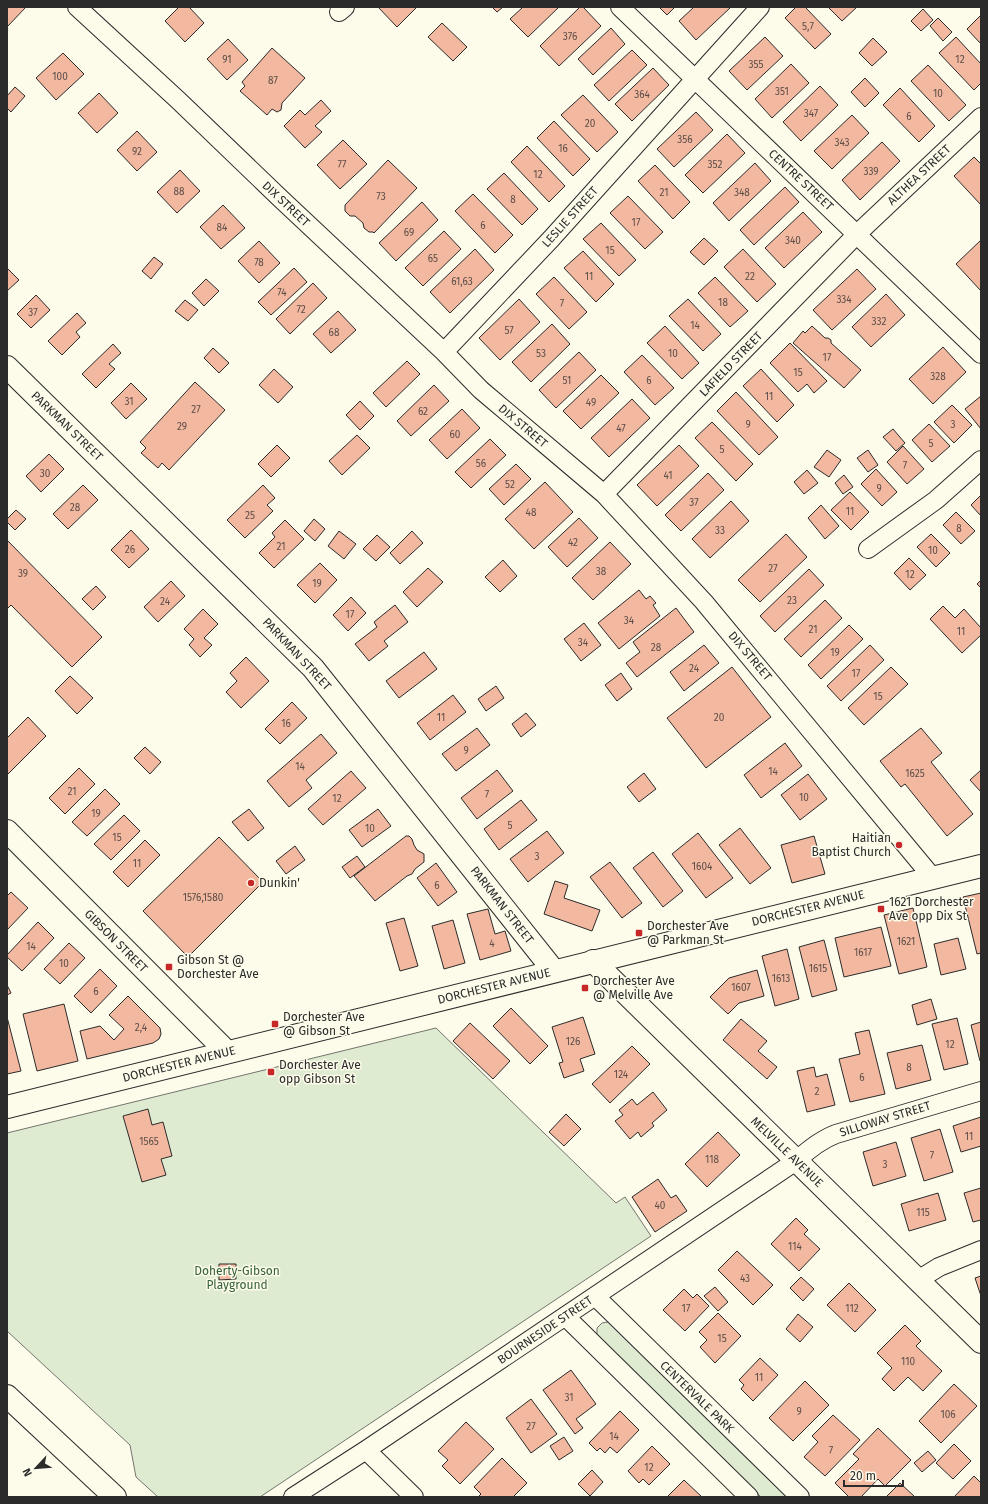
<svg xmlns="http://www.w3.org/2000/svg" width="988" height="1504" font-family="'Fira Sans',sans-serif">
	<rect width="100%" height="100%" fill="#fdfbea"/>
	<path fill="#deebd1" stroke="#74746e" d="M436,1028L616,1203L625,1197L651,1236L260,1497H158L136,1477L130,1445L7,1331V1133Z
		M608,1322L613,1326L787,1497H761L600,1339L597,1335V1328L602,1323Z"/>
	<path fill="#f2b8a0" stroke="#2b2b2b" d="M7,7H26L7,27Z
		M179,7H189L204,23L185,42L165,21Z
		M378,7H417L397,27Z
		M492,7H503L497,12Z
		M523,7H559L528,37L510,19Z
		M580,7H583L601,26L559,66L540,46Z
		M659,7H675L667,15Z
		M694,7H731L696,40L679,21Z
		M796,7H805L831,34L815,49L785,18Z
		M828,7H857L842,21Z
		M923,9L933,20L921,31L911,21Z
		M981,15V44L967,29Z
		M938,18L952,32L943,41L930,26Z
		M442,23L467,47L453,61L428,37Z
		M611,28L625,44L593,75L578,59Z
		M765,37L783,56L747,90L729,71Z
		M956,37L981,64V83L974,90L939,53Z
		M873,38L887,52L872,66L859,53Z
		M228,39L248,60L227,80L207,59Z
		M272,48L305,78L282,103L281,110L277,112L272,109L267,115L240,91L245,86L242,82Z
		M632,50L647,65L609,101L594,85Z
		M63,53L84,74L56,100L36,78Z
		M791,64L809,83L772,118L755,99Z
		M928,65L966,105L949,121L911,81Z
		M653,68L669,85L632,121L615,104Z
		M865,78L879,93L865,107L851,92Z
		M820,86L838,105L801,141L783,122Z
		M15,87L25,96L11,112L7,108V96Z
		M900,88L935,126L919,142L883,105Z
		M99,93L118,113L97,133L78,113Z
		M583,95L618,132L597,152L561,115Z
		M321,100L331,111L315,126L322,132L305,148L284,126L300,110L305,115Z
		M696,112L713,130L674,167L657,149Z
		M852,115L869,133L832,169L814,151Z
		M554,121L590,159L573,176L537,138Z
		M137,131L157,152L137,171L117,150Z
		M727,134L745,153L703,193L685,175Z
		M343,140L367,164L340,189L317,165Z
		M882,142L900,161L860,200L842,180Z
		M527,146L565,186L549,202L511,162Z
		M974,157L981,164V205L954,176Z
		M388,160L417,188L374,233L373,232H369L364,228L363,223L355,216H350L345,211V205Z
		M755,163L771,181L729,221L713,203Z
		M655,165L690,202L673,219L638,181Z
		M180,170L200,191L177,213L157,192Z
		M504,173L538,209L522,225L487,189Z
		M785,187L799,202L754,245L740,230Z
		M473,194L513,235L495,253L455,211Z
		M628,196L663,232L645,249L610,213Z
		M422,202L438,220L396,261L379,243Z
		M223,205L245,228L221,249L200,227Z
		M803,212L822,232L784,268L765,248Z
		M601,223L636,260L619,276L583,239Z
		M444,231L461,249L423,286L405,268Z
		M704,238L718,251L704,265L690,252Z
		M981,240V291L956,264Z
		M259,241L280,263L259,283L238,261Z
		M475,249L494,270L450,313L430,292Z
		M743,249L776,284L757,302L724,267Z
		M583,251L614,284L596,302L564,268Z
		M154,257L163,264L151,279L142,271Z
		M7,268L19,280L7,291Z
		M294,268L307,282L271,315L258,302Z
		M857,269L876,289L832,330L813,310Z
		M554,277L587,312L569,329L536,294Z
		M715,277L748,311L730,327L698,293Z
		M206,279L219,291L204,306L192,293Z
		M313,283L327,298L290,334L276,319Z
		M886,294L905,315L871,347L852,327Z
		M36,295L50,310L31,328L17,314Z
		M519,299L540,322L500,360L479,338Z
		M688,299L721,334L703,351L669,316Z
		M185,300L198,310L188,321L175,311Z
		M338,311L356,330L331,353L313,334Z
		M77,313L86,323L76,332L80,337L62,355L48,341Z
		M552,324L570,344L531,382L512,362Z
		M665,326L699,363L682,379L647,343Z
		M812,326L825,338H828L831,340V343L861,370L844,388L793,343L803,331L805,333Z
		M790,343L827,381L814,393L807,384L798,392L770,363Z
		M113,344L121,353L109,364L115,369L96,388L82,374Z
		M943,347L966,372L933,404L909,379Z
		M213,348L229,363L219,373L204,358Z
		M579,352L596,370L556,408L539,390Z
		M642,355L674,388L655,405L624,372Z
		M407,361L420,374L386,407L373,393Z
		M274,369L293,387L278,403L259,385Z
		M761,369L794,405L777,422L743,386Z
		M601,375L619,393L581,429L563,411Z
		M195,382L225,410L169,470L162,463L158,468L141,453L146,448L140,442Z
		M131,383L147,399L126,419L111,403Z
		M434,385L449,401L411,436L397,421Z
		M736,392L778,437L759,455L717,411Z
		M981,396V429L965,409Z
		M632,399L650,418L609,457L591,438Z
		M360,401L374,416L360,430L346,415Z
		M952,405L972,425L954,443L934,422Z
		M462,409L480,428L447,459L429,440Z
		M712,422L753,464L736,481L695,438Z
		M929,424L950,446L932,462L912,440Z
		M893,429L905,443L896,451L883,437Z
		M357,435L370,448L342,475L329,461Z
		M490,439L506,455L471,488L455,472Z
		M277,445L290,458L271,477L258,464Z
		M679,445L699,466L657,506L637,485Z
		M903,446L924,469L907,484L887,462Z
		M827,450L841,460L829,477L814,467Z
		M868,450L878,465L868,472L857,458Z
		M49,454L64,469L41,492L26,476Z
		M516,464L531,479L504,505L489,489Z
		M876,469L897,492L882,506L861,484Z
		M807,470L818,483L804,494L794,482Z
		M708,473L724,490L681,531L665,515Z
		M844,475L853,487L843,494L835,483Z
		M545,482L573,512L534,549L505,519Z
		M83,485L98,500L68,529L53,514Z
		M263,485L275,498L267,505L273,511L245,538L227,520Z
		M850,492L869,512L851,530L831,510Z
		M981,495V516L971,505Z
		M731,501L749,521L710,558L692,539Z
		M821,505L839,526L825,539L808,518Z
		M16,510L26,519L15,530L7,522V519Z
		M956,512L975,531L961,544L943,525Z
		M579,518L598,538L567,567L548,547Z
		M314,519L325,529L315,541L304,531Z
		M285,520L304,539L274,568L259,553L275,537L272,533Z
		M131,530L149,549L129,568L111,550Z
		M339,531L356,544L344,559L328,546Z
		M412,531L423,543L400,564L390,553Z
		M786,534L807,557L760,602L738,580Z
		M931,534L950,553L936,567L917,547Z
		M377,535L390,547L376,561L363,549Z
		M7,540L102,637L72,667L11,605L7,609Z
		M610,542L631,564L593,600L572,578Z
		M909,558L926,575L910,590L894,573Z
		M503,560L517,576L500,592L485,577Z
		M320,563L337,580L315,603L297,585Z
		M428,568L443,582L417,607L403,592Z
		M809,569L824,585L775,632L760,616Z
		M981,580V588L977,584Z
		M171,581L185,596L158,622L144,607Z
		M96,586L106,597L93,610L82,599Z
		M639,590L646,599L650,596L656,603L653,605L660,616L619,649L598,623Z
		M351,597L366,613L348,631L333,615Z
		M825,600L842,618L801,657L784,639Z
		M395,605L408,622L384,641L388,646L369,661L355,644L377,627L374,622Z
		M943,606L955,618L964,609L981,628V635L962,653L930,619Z
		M676,608L694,632L637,677L626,663L640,652L633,642Z
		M203,609L218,624L204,638L212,645L200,657L189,645L194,639L184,629Z
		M584,623L601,645L581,661L564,639Z
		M849,625L863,639L821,679L808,665Z
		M704,645L719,663L684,691L670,672Z
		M870,645L884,660L841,701L827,686Z
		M424,652L437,669L399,698L386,681Z
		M246,657L269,681L241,708L226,692L237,681L230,673Z
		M732,667L771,717L706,768L667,718Z
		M891,667L908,684L864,725L848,708Z
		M621,673L632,689L617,701L605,685Z
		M70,676L93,698L77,714L55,691Z
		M496,686L504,698L486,711L478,699Z
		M453,695L466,712L430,740L417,723Z
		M292,702L307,718L280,744L265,729Z
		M526,713L536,725L521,737L512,724Z
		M28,717L46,736L7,775V738Z
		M477,728L490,745L456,771L442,754Z
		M921,728L942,753L931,762L973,814L947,836L905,784L901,787L880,761Z
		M321,734L337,753L306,780L312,788L289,807L267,781Z
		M785,743L802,766L761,798L744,775Z
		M145,747L161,762L150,774L134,758Z
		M79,768L95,784L65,814L49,798Z
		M497,770L513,791L477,819L461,798Z
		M981,770V792L970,780Z
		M351,771L366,788L323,825L308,809Z
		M644,773L656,789L639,802L627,787Z
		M808,774L827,799L800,820L781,795Z
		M105,789L120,804L87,836L72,822Z
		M521,800L537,820L499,850L484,829Z
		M249,809L264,828L248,841L232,822Z
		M378,809L391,826L362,847L349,830Z
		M124,815L140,831L111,860L94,844Z
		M740,828L771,868L750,884L719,845Z
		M547,831L564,853L528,882L510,859Z
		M698,833L733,878L706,898L672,854Z
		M406,836H409L412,839L414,845L417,850L424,854V862L415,869L412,874L407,876L375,901L354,876Z
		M814,836L825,874L792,883L781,845Z
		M219,837L263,882L188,957L143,911Z
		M145,840L160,855L128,887L113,872Z
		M295,846L305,860L286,874L276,861Z
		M653,852L683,891L663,907L633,868Z
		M357,856L365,867L350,878L342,867Z
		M610,862L642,903L622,918L590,877Z
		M436,863L457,892L438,906L417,878Z
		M555,881L568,885L564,898L600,910L592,931L544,914Z
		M11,892L28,908L7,930V896Z
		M981,893V953L977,954L963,897Z
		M913,908L927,967L899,974L884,915Z
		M488,909L495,934L505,931L511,951L480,960L467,914Z
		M404,918L418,966L400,971L386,923Z
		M453,920L465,963L444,969L432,926Z
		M38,922L54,938L22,971L7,957V955Z
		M881,927L891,966L844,977L835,938Z
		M958,938L966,969L941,975L934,944Z
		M824,940L837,990L812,997L799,947Z
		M69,943L85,958L60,984L44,969Z
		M787,949L799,999L775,1006L762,956Z
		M100,969L117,986L91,1013L74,996Z
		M757,970L764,996L739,1003L728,1014L710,997L729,978Z
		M7,985L11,993L7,995Z
		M128,996L160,1028L161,1034L159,1039L153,1043L87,1059L80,1031L100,1026L114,1040L124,1029L109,1015Z
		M931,999L937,1019L917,1025L912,1005Z
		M64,1004L78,1061L37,1071L23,1014Z
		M511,1008L548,1046L530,1064L493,1026Z
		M7,1017L21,1071L7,1074Z
		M583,1017L595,1054L580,1059L584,1071L564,1078L559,1063L563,1062L552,1027Z
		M957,1018L968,1064L944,1070L932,1024Z
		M741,1019L767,1041L758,1051L777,1067L767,1079L723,1040Z
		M981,1022V1061H980L971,1025Z
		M470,1023L510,1061L493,1079L453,1041Z
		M869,1030L885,1094L850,1102L839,1059L860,1054L855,1033Z
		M922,1045L931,1080L896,1089L887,1053Z
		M632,1046L650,1064L610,1103L592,1084Z
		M814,1067L816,1077L827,1074L835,1105L807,1112L797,1071Z
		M653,1092L667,1110L652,1123L654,1126L641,1137L638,1132L630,1139L615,1121L623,1115L619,1110L632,1099L637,1105Z
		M148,1109L152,1125L163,1122L172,1156L161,1159L166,1175L142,1182L123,1116Z
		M566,1114L581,1129L564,1146L549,1132Z
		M981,1117V1146L961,1152L953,1126Z
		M940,1129L953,1172L924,1181L911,1138Z
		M718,1132L740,1155L707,1187L685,1164Z
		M896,1142L906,1176L873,1186L863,1152Z
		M658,1179L671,1198L676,1195L687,1211L655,1232L632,1197Z
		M981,1188V1220L973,1222L964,1193Z
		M938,1193L946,1220L909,1231L901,1204Z
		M796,1218L808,1230L804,1234L820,1249L799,1271L771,1244Z
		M737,1251L773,1285L753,1305L718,1270Z
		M219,1264H236V1279L219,1280Z
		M981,1276V1296L975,1278Z
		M801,1277L814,1289L803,1301L790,1288Z
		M849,1283L876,1310L855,1332L827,1305Z
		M715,1287L728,1302L718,1311L704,1296Z
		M684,1289L693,1298L697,1294L709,1306L685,1331L663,1310Z
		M718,1313L741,1336L715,1363L700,1347L707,1340L699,1332Z
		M798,1314L813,1327L800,1342L786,1329Z
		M905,1325L921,1341L916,1346L942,1371L923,1391L908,1377L894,1391L882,1379L892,1368L877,1353Z
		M760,1358L778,1375L753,1401L741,1389L744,1385L739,1380Z
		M571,1370L596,1404L576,1419L583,1428L575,1434L543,1390Z
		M805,1381L829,1405L793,1441L769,1418Z
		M954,1384L977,1406L941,1443L919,1421Z
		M531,1399L557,1434L531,1453L506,1418Z
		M620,1411L639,1430L617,1453L610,1447L605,1453L600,1448L597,1451L589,1443Z
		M833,1415L860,1440L825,1476L804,1457L818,1442L812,1436Z
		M466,1422L494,1449L460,1484L442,1466L448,1460L438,1451Z
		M878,1428L911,1460L885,1486L878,1479L861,1497H849L835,1483L859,1459L853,1454Z
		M564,1437L573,1451L559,1460L550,1446Z
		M954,1444L971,1461L953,1479L936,1463Z
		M652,1446L670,1464L649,1485L643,1479L639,1483L628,1471Z
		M928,1451L936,1460L922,1472L914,1463Z
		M502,1458L527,1483L513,1497H478L481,1494L474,1487Z
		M592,1470L603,1482L590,1496L578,1484Z
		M974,1476L981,1483V1497H954Z
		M684,1480L702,1497H667Z
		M900,1483L915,1497H886Z"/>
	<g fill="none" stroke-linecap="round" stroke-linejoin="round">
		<g stroke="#2b2b2b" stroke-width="20">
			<path id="street" d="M77,7L178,100L281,199L444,352L481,390L604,494L704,602L933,878
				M620,7L981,354
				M339,12L345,7
				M444,352L551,239L760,7
				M604,494L857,234L981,117
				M868,549L936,500L981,460
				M918,1280L939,1267L981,1250
				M595,1296L800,1497
				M565,1316L749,1497
				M366,1450L414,1497
				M293,1497L366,1450L796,1161C808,1150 820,1140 836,1134L981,1091"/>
		</g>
		<g stroke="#2b2b2b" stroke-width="24">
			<path id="secondary" d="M7,367L313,668L554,971
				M7,831L226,1051
				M593,961L981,1342
				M7,1396L115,1497"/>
		</g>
		<g stroke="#2b2b2b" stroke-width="24">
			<path id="primary" d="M7,1107L981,866"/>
		</g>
		<use href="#street" stroke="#fdfbea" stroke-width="18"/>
		<use href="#secondary" stroke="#fdfbea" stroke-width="22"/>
		<use href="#primary" stroke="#fdfbea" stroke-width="22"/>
	</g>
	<g fill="#c62828" stroke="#fdfbea" stroke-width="1.5">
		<circle cx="899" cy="845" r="4"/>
		<circle cx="251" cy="883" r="4"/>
		<rect x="877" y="905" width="8" height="8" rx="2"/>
		<rect x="635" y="929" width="8" height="8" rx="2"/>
		<rect x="165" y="963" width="8" height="8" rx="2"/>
		<rect x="581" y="984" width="8" height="8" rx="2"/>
		<rect x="271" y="1020" width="8" height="8" rx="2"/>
		<rect x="267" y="1068" width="8" height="8" rx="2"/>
	</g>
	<g text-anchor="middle" stroke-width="3" stroke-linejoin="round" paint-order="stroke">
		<g font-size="10" fill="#5d4e48">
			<text x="808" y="30">5,7</text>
			<text x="570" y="40">376</text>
			<text x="227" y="63">91</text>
			<text x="960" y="63">12</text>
			<text x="756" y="68">355</text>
			<text x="60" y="80">100</text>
			<text x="273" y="84">87</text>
			<text x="782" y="95">351</text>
			<text x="938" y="97">10</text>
			<text x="642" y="98">364</text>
			<text x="811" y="117">347</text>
			<text x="909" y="120">6</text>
			<text x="590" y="127">20</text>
			<text x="685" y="143">356</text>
			<text x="842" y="146">343</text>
			<text x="563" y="152">16</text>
			<text x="137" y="155">92</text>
			<text x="342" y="168">77</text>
			<text x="715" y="168">352</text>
			<text x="871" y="175">339</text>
			<text x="538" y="178">12</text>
			<text x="179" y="195">88</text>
			<text x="664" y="196">21</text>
			<text x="742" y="196">348</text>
			<text x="381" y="200">73</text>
			<text x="513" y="203">8</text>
			<text x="636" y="226">17</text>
			<text x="483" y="229">6</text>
			<text x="222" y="231">84</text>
			<text x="409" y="236">69</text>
			<text x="793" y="244">340</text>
			<text x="610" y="254">15</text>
			<text x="433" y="262">65</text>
			<text x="259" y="266">78</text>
			<text x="589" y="280">11</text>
			<text x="750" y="280">22</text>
			<text x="462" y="285">61,63</text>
			<text x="282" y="296">74</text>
			<text x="844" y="303">334</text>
			<text x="723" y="306">18</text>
			<text x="562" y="307">7</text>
			<text x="301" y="313">72</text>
			<text x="33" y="316">37</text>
			<text x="879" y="325">332</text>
			<text x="695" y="329">14</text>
			<text x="509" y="334">57</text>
			<text x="334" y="336">68</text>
			<text x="541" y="357">53</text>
			<text x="673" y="357">10</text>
			<text x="827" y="361">17</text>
			<text x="798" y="376">15</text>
			<text x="938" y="380">328</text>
			<text x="567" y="384">51</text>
			<text x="649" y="384">6</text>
			<text x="769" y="400">11</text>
			<text x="129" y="405">31</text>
			<text x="591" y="406">49</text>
			<text x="196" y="413">27</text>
			<text x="423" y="415">62</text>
			<text x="748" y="428">9</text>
			<text x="953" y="428">3</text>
			<text x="182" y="430">29</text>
			<text x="621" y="432">47</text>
			<text x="455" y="438">60</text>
			<text x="931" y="447">5</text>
			<text x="722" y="453">5</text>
			<text x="481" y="467">56</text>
			<text x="905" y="469">7</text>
			<text x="45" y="477">30</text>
			<text x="668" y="479">41</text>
			<text x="510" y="488">52</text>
			<text x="879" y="492">9</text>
			<text x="694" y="506">37</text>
			<text x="75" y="511">28</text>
			<text x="850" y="515">11</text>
			<text x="531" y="516">48</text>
			<text x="250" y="519">25</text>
			<text x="959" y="532">8</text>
			<text x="720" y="534">33</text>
			<text x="573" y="546">42</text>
			<text x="281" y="550">21</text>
			<text x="130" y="553">26</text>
			<text x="933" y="554">10</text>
			<text x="773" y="572">27</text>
			<text x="601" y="575">38</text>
			<text x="23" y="577">39</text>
			<text x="910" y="578">12</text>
			<text x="317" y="587">19</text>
			<text x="792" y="604">23</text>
			<text x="165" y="605">24</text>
			<text x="350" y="618">17</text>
			<text x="629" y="624">34</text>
			<text x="813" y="633">21</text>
			<text x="961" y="635">11</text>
			<text x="583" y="646">34</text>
			<text x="656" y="651">28</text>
			<text x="835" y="656">19</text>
			<text x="694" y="672">24</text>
			<text x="856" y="677">17</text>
			<text x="878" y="700">15</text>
			<text x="441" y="721">11</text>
			<text x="719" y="721">20</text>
			<text x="286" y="727">16</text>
			<text x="466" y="754">9</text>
			<text x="300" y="770">14</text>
			<text x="773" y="775">14</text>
			<text x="915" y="777">1625</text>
			<text x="72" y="795">21</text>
			<text x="487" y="798">7</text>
			<text x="804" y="801">10</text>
			<text x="337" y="802">12</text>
			<text x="96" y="817">19</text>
			<text x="510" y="829">5</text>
			<text x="370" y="832">10</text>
			<text x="117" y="841">15</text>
			<text x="537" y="860">3</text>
			<text x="137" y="867">11</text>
			<text x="702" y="870">1604</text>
			<text x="437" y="889">6</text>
			<text x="203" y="901">1576,1580</text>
			<text x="906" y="945">1621</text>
			<text x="492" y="947">4</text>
			<text x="31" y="950">14</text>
			<text x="863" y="956">1617</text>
			<text x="64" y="967">10</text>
			<text x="818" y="972">1615</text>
			<text x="781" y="982">1613</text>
			<text x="741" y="991">1607</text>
			<text x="96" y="995">6</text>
			<text x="141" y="1031">2,4</text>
			<text x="573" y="1045">126</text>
			<text x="950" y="1048">12</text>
			<text x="909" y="1071">8</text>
			<text x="621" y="1078">124</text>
			<text x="862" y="1081">6</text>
			<text x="817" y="1095">2</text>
			<text x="969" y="1140">11</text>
			<text x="149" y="1145">1565</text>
			<text x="932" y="1159">7</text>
			<text x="712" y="1163">118</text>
			<text x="885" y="1168">3</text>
			<text x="660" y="1209">40</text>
			<text x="923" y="1216">115</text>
			<text x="795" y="1250">114</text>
			<text x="745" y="1282">43</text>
			<text x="686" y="1312">17</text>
			<text x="852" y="1312">112</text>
			<text x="722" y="1342">15</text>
			<text x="908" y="1365">110</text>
			<text x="759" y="1381">11</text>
			<text x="569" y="1401">31</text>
			<text x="799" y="1415">9</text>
			<text x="948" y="1418">106</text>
			<text x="531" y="1430">27</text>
			<text x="614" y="1440">14</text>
			<text x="831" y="1454">7</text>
			<text x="649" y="1471">12</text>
		</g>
		<g font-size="12" fill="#2b2b2b" stroke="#fdfbea">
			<text transform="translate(919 175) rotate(-43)" y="4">ALTHEA STREET</text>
			<text transform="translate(801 180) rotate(43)" y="4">CENTRE STREET</text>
			<text transform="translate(286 204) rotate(43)" y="4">DIX STREET</text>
			<text transform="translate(570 217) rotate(-48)" y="4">LESLIE STREET</text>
			<text transform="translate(731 364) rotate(-46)" y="4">LAFIELD STREET</text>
			<text transform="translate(67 426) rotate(44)" y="4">PARKMAN STREET</text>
			<text transform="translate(523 426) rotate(40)" y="4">DIX STREET</text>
			<text transform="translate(297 654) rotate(47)" y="4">PARKMAN STREET</text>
			<text transform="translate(750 656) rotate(50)" y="4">DIX STREET</text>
			<text transform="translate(502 905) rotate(52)" y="4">PARKMAN STREET</text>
			<text transform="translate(808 908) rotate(-14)" y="4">DORCHESTER AVENUE</text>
			<text transform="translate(116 941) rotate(45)" y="4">GIBSON STREET</text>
			<text transform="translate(494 986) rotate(-14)" y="4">DORCHESTER AVENUE</text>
			<text transform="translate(179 1064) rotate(-14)" y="4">DORCHESTER AVENUE</text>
			<text transform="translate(885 1119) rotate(-17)" y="4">SILLOWAY STREET</text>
			<text transform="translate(787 1152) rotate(44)" y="4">MELVILLE AVENUE</text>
			<text transform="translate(545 1330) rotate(-34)" y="4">BOURNESIDE STREET</text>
			<text transform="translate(697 1397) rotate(44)" y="4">CENTERVALE PARK</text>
		</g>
		<g font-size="12" fill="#2b2b2b" stroke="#fdfbea" text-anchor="start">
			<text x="891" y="842" text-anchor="end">Haitian<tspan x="891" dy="14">Baptist Church</tspan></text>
			<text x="259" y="887">Dunkin'</text>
			<text x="889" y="906">1621 Dorchester<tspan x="889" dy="14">Ave opp Dix St</tspan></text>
			<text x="647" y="930">Dorchester Ave<tspan x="647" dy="14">@ Parkman St</tspan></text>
			<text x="177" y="964">Gibson St @<tspan x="177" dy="14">Dorchester Ave</tspan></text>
			<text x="593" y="985">Dorchester Ave<tspan x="593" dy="14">@ Melville Ave</tspan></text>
			<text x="283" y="1021">Dorchester Ave<tspan x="283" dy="14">@ Gibson St</tspan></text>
			<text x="279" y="1069">Dorchester Ave<tspan x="279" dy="14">opp Gibson St</tspan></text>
		</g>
		<g font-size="12" fill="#34623c" stroke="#fdfbea">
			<text x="237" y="1275">Doherty-Gibson<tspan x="237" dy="14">Playground</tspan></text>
		</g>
	</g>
	<rect width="988" height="1504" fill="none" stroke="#2b2b2b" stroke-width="16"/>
	<g transform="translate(36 1468) rotate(244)" stroke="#fdfbea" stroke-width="3" paint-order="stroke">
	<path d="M0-3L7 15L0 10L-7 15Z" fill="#2b2b2b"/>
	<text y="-6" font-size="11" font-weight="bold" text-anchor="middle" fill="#2b2b2b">N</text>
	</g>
	<path d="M844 1480v6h59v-6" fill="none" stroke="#2b2b2b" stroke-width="2"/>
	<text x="850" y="1480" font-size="12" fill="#2b2b2b" stroke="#fdfbea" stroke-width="3" paint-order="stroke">20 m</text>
</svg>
